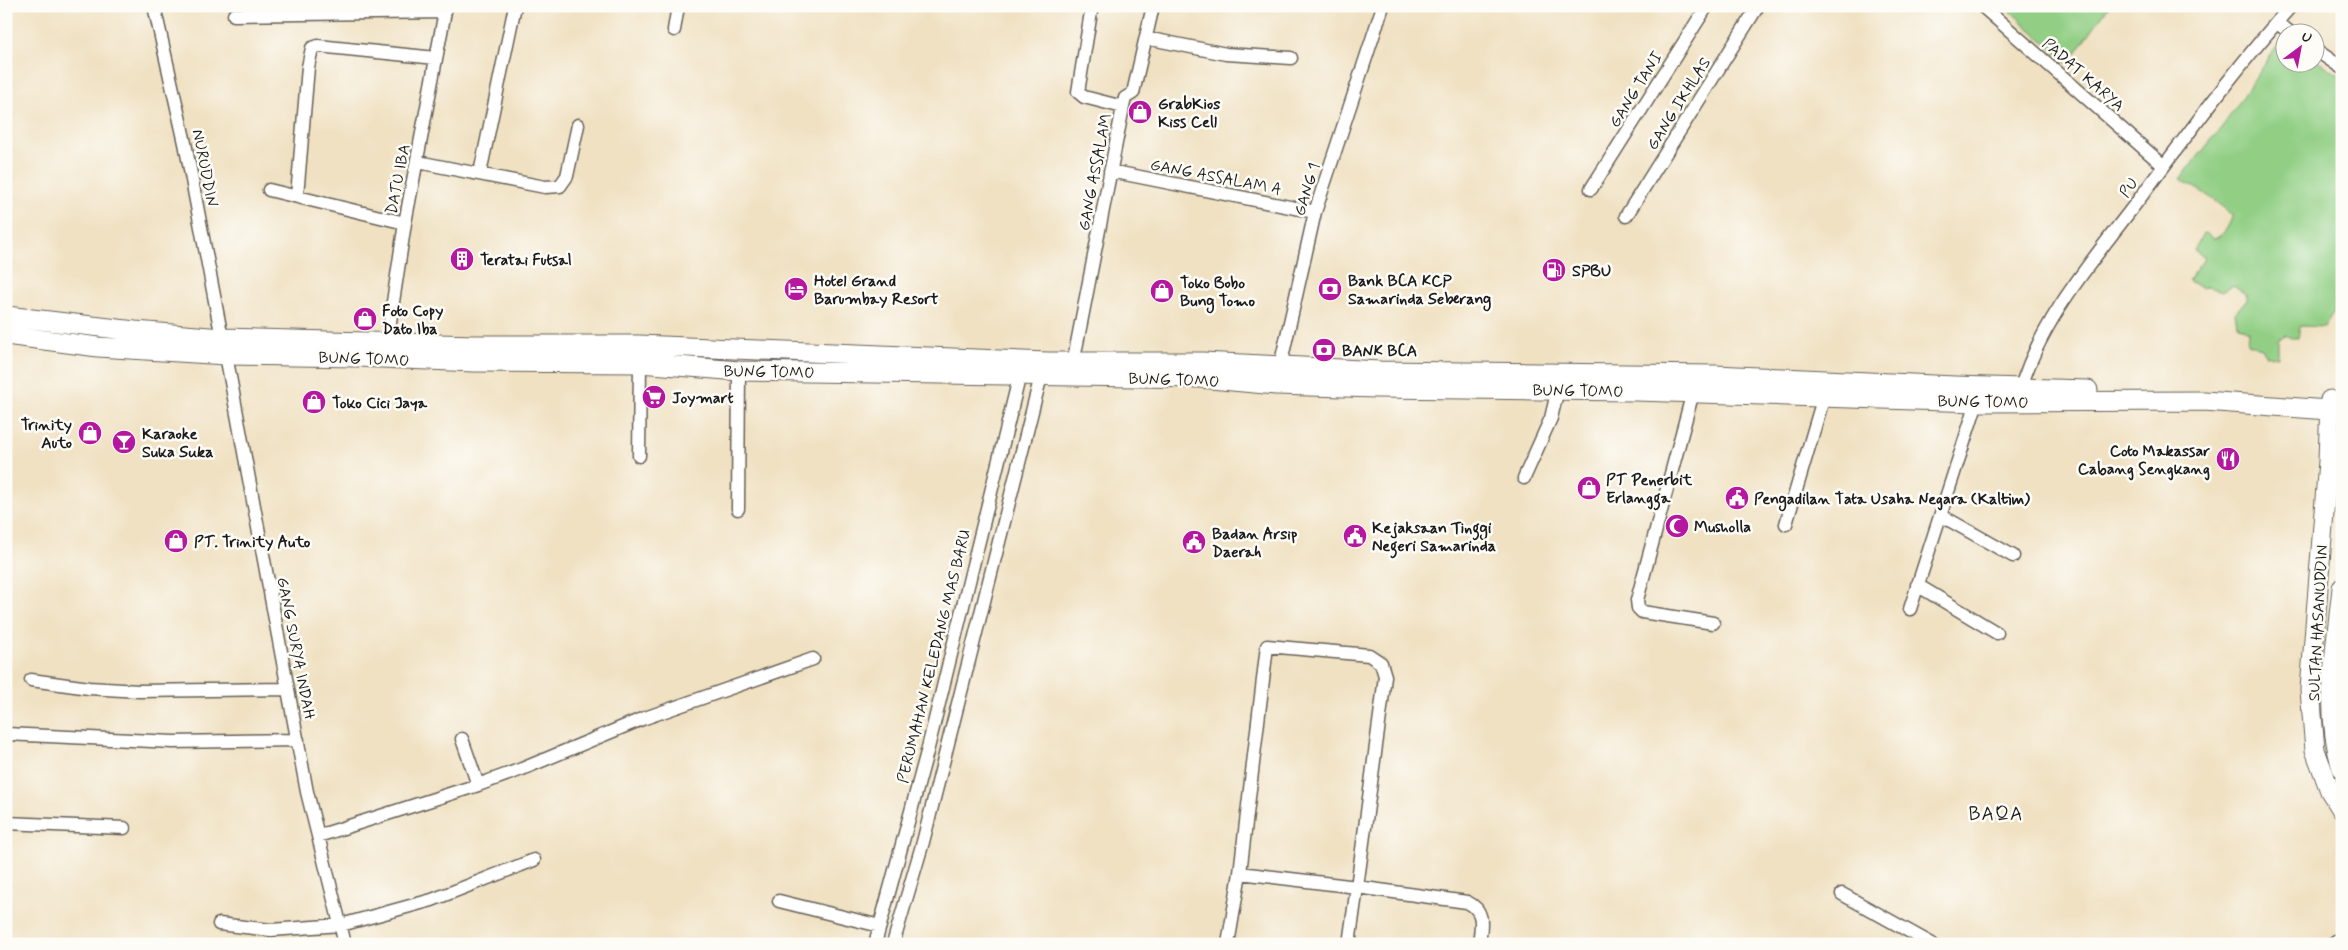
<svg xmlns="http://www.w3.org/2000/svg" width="2348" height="950" font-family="Mynerve,sans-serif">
	<rect width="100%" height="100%" fill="#fdfcf7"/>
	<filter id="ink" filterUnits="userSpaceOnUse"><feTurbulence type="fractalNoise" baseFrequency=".02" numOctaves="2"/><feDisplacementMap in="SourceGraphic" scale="10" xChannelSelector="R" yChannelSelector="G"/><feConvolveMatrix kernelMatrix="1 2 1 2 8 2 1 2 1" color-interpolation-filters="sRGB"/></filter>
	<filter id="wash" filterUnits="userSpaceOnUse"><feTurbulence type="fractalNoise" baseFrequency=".0096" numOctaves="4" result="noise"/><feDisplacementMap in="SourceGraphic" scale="20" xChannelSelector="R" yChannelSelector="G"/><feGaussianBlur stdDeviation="1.12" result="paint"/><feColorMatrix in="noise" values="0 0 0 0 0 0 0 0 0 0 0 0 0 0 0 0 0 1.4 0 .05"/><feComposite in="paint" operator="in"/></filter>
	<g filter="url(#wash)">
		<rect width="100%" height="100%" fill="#f0e1c2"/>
		<path fill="#92cf85" stroke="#577650" d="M2005,6H2109L2068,64Z
			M2282,39L2285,41L2286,62H2316V59L2342,77V299L2324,327L2300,326L2298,338H2291L2285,335L2278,339V357L2265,355L2261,348L2247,343L2248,331L2237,324L2235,313L2247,299V295L2233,286L2224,291L2207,287L2202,289L2188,280L2202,262L2204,256L2194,250L2203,234H2207L2214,239C2225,235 2229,225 2233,215L2204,193L2180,179L2225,123Z"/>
	</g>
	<g filter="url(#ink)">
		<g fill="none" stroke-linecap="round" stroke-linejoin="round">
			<g stroke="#666156" stroke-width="15">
				<path id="street" d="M154,6L185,143L222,338
					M1982,6L2164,166
					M234,15L445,12
					M2276,23L2290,32
					M674,30L678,6
					M1146,38L1226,54L1291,58
					M2316,50L2342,68
					M1123,107L1125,98L1133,93L1153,6
					M418,162L545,187L560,186L567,176L578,125
					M1110,171L1315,212
					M480,173L515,6
					M1591,189L1707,6
					M269,190L405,223
					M297,196L308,67L312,48L318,46L436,58
					M1626,216L1758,6
					M386,348L405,223L446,6
					M226,355L307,792L345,944
					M1072,369L1123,107L1084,97L1078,92L1092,6
					M1279,371L1315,212L1383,6
					M1693,392L1637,600L1638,608L1642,612L1713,623
					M2019,395C2038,321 2098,254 2143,194C2191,130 2238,65 2291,6
					M639,456L640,363
					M1524,478L1551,418L1558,389
					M738,509L739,371
					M1942,516L2013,556
					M1786,524L1824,396
					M1917,585L1997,633
					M1910,609L1977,402
					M31,680L89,688L139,691L288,689
					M6,734L173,742L298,740
					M462,739L478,785
					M6,823L124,828
					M318,836L478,785L522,769L642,719L813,659
					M1240,873L1357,887L1349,944
					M1842,894L1932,944
					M779,901L880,926
					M219,924L271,930L341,925L432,900L534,860
					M875,944L927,752L1021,370
					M893,944L923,842L1043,368
					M1228,944L1240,873L1267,646L1369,655L1381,663L1385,676L1382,701L1357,887L1467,902C1486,911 1481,926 1479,944
					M2332,944L2342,937"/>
			</g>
			<g stroke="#666156" stroke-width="21">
				<path id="primary" d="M6,316L135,331L222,338L475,345H639L1048,362H1202L1380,371L1715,375L1955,386L2088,390
					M6,335L98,347L226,355L358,357L474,362L640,363L739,371L1200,378L1276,385L1377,388L1636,391L1977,402L2204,401L2342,411
					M2330,400L2328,461L2310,690L2315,750L2330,791L2342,810
					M2342,588C2336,646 2324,711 2342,768"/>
			</g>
			<use href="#street" stroke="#fff" stroke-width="12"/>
			<use href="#primary" stroke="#fff" stroke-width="19"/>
		</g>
	</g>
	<defs>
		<g id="shop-disc" transform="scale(1.25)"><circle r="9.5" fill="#b5179e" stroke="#fdfcf7"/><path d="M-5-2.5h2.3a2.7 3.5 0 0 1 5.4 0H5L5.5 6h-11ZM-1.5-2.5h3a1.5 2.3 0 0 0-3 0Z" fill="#fff"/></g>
		<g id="building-disc" transform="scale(1.25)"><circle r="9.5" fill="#b5179e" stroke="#fdfcf7"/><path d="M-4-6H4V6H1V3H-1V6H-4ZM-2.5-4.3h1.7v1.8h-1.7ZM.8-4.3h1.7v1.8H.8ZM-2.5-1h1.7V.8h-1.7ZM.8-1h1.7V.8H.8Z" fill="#fff"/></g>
		<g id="fuel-disc" transform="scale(1.25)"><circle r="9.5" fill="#b5179e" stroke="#fdfcf7"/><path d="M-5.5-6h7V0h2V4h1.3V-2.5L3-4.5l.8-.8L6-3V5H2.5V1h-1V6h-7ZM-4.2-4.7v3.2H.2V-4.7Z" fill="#fff"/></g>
		<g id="hotel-disc" transform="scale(1.25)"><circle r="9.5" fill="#b5179e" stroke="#fdfcf7"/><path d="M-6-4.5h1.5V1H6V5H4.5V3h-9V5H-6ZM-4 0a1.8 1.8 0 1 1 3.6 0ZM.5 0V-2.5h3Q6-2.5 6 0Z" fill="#fff"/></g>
		<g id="bank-disc" transform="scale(1.25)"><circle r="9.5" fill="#b5179e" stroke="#fdfcf7"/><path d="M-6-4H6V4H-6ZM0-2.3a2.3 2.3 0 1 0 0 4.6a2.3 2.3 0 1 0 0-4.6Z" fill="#fff"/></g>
		<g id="supermarket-disc" transform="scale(1.25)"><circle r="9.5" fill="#b5179e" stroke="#fdfcf7"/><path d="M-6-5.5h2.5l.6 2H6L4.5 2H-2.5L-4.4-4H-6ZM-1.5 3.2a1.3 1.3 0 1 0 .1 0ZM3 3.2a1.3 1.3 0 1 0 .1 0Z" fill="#fff"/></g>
		<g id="bar-disc" transform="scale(1.25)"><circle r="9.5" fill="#b5179e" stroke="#fdfcf7"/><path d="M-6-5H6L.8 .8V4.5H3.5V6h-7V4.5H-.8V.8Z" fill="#fff"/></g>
		<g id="restaurant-disc" transform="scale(1.25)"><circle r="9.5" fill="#b5179e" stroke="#fdfcf7"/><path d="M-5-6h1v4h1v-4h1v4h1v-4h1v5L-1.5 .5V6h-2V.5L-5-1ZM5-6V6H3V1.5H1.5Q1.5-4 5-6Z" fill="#fff"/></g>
		<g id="civic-disc" transform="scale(1.25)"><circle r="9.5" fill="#b5179e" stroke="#fdfcf7"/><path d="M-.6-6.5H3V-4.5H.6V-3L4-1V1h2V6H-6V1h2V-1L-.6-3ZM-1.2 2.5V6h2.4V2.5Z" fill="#fff"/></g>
		<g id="mosque-disc" transform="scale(1.25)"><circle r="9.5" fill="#b5179e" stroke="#fdfcf7"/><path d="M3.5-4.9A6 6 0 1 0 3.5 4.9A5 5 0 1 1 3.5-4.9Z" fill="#fff"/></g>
	</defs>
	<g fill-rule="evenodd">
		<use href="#shop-disc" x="1140" y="112"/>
		<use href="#building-disc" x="462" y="259"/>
		<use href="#fuel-disc" x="1554" y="270"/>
		<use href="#hotel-disc" x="796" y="289"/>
		<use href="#bank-disc" x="1330" y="289"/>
		<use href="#shop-disc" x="1162" y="291"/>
		<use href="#shop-disc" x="365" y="319"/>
		<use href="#bank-disc" x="1324" y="350"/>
		<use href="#supermarket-disc" x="654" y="397"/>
		<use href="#shop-disc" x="314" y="402"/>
		<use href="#shop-disc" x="90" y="433"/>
		<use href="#bar-disc" x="124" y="442"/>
		<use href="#restaurant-disc" x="2228" y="459"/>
		<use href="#shop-disc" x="1589" y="488"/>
		<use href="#civic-disc" x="1737" y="498"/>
		<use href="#mosque-disc" x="1677" y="526"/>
		<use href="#civic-disc" x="1355" y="536"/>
		<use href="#shop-disc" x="176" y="541"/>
		<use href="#civic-disc" x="1194" y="542"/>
	</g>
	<g text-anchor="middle" stroke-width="5" stroke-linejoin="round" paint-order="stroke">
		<g font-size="16" fill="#1c1c1c" stroke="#fdfcf7">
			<text transform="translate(2084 74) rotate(41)" y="6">PADAT KARYA</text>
			<text transform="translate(1635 89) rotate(-58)" y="6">GANG TANI</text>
			<text transform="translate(1678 103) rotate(-58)" y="6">GANG IKHLAS</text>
			<text transform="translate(206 168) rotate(79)" y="6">NURUDDIN</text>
			<text transform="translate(1094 172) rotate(-79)" y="6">GANG ASSALAM</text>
			<text transform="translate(1216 176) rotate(11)" y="6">GANG ASSALAM A</text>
			<text transform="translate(397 179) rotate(-79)" y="6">DATU IBA</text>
			<text transform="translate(2128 187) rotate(-53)" y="6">PU</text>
			<text transform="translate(1306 189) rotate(-73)" y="6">GANG 1</text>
			<text transform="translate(364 358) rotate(2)" y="6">BUNG TOMO</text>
			<text transform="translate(769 371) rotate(1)" y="6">BUNG TOMO</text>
			<text transform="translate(1174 379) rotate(2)" y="6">BUNG TOMO</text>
			<text transform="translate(1578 390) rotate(1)" y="6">BUNG TOMO</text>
			<text transform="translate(1983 401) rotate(1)" y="6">BUNG TOMO</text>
			<text transform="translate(2317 623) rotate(-87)" y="6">SULTAN HASANUDDIN</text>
			<text transform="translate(297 648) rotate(79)" y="6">GANG SURYA INDAH</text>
			<text transform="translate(933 656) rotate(-76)" y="6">PERUMAHAN KELEDANG MAS BARU</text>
		</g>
		<g font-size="16" font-weight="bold" fill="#1c1c1c" stroke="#fdfcf7" text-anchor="start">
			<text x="1158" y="109">GrabKios<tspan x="1158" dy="18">Kiss Cell</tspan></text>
			<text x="480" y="265">Teratai Futsal</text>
			<text x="1572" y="276">SPBU</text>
			<text x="814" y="286">Hotel Grand<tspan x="814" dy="18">Barumbay Resort</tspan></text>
			<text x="1348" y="286">Bank BCA KCP<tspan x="1348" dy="18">Samarinda Seberang</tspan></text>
			<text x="1180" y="288">Toko Bobo<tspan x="1180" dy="18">Bung Tomo</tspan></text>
			<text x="382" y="316">Foto Copy<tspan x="382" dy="18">Dato Iba</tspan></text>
			<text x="1342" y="356">BANK BCA</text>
			<text x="672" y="403">Joymart</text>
			<text x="332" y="408">Toko Cici Jaya</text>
			<text x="72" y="430" text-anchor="end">Trinity<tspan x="72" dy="18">Auto</tspan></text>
			<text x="142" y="439">Karaoke<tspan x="142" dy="18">Suka Suka</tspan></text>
			<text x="2210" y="456" text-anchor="end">Coto Makassar<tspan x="2210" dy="18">Cabang Sengkang</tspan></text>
			<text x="1606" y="485">PT Penerbit<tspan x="1606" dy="18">Erlangga</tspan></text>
			<text x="1754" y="504">Pengadilan Tata Usaha Negara (Kaltim)</text>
			<text x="1694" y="532">Musholla</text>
			<text x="1372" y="533">Kejaksaan Tinggi<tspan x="1372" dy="18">Negeri Samarinda</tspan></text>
			<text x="1212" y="539">Badan Arsip<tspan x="1212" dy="18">Daerah</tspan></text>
			<text x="194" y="547">PT. Trinity Auto</text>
		</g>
		<g font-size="19" letter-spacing="1" fill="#1c1c1c" stroke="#fdfcf7">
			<text x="1996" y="820">BAQA</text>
		</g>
	</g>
	<rect width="2348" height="950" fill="none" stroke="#fdfcf7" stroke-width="25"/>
	<g transform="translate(2300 48) rotate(32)"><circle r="24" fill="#fdfcf7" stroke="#a3a29f"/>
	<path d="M0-4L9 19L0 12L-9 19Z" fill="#b5179e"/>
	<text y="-8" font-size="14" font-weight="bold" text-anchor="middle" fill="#1c1c1c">U</text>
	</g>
</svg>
